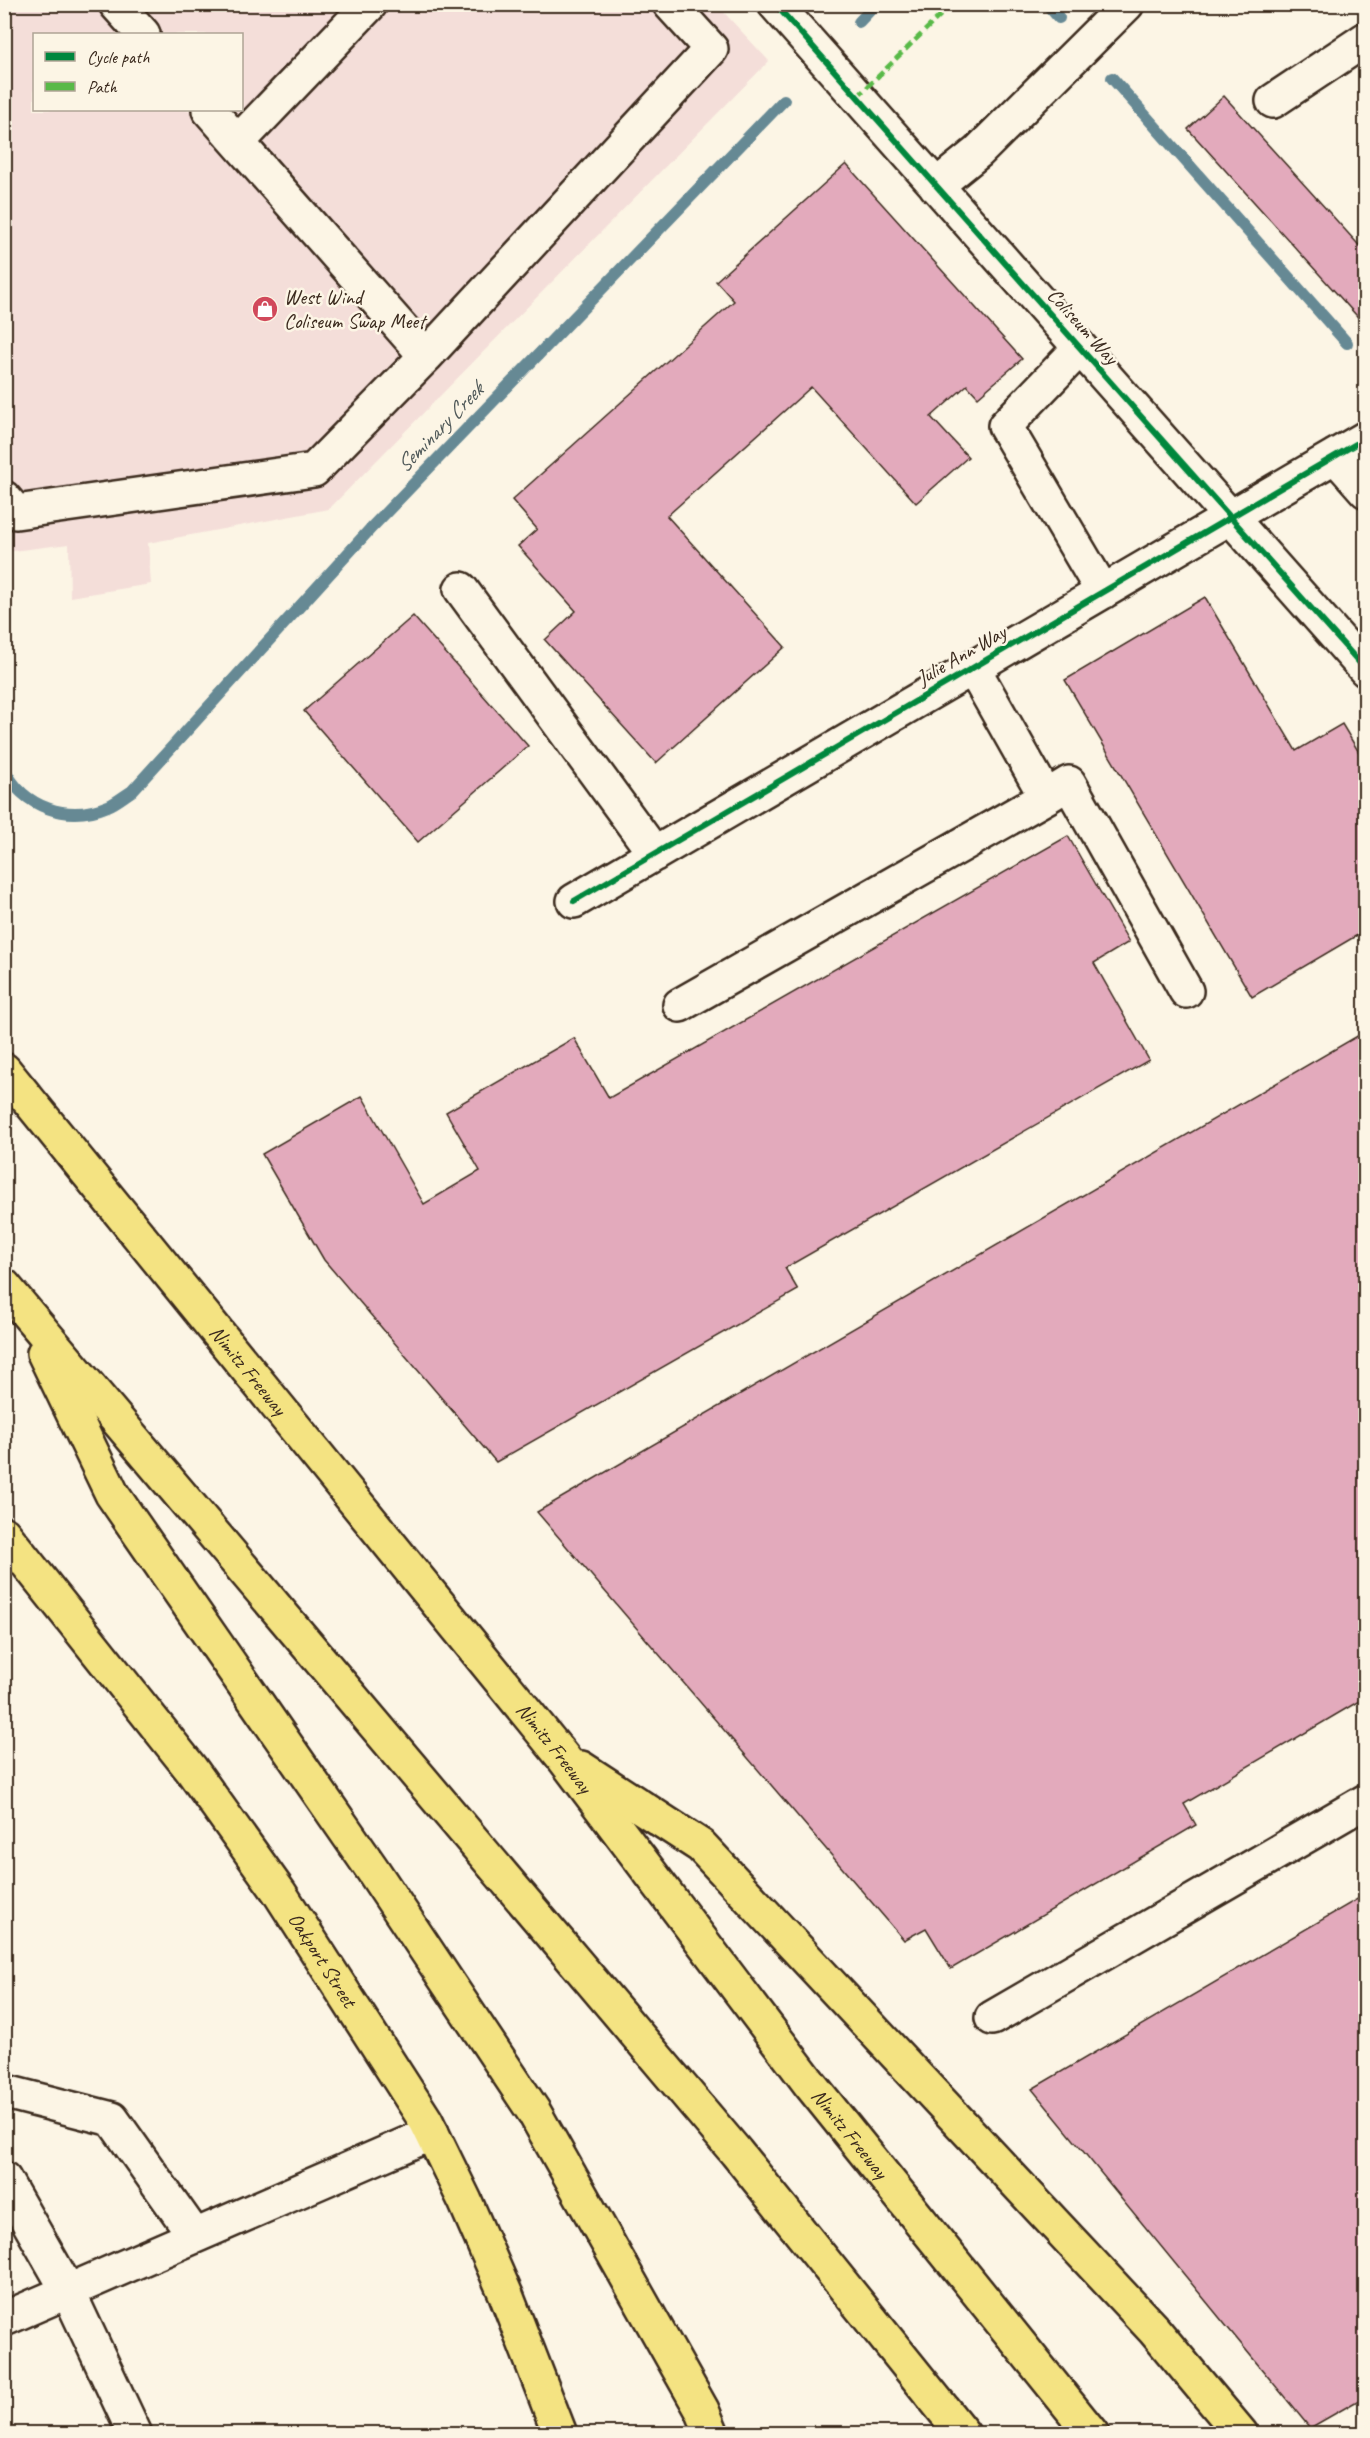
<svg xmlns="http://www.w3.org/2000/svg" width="1370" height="2438" font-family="Caveat,sans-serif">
	<rect width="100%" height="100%" fill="#fcf5e5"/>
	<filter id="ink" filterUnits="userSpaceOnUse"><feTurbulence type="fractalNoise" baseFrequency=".0167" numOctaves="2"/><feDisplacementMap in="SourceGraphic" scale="12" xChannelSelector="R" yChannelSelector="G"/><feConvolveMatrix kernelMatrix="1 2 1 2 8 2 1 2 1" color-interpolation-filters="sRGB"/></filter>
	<g filter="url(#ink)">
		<path fill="#f4ded9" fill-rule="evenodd" d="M4,5H717L769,61L329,509L148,543L151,584L70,597L69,544L5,552ZM34,34H242V110H34Z"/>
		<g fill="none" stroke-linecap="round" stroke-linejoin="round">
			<path stroke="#668994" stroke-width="12" d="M1047,4L1059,18
				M859,22L876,4
				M1112,78L1347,343
				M4,768C23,808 68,823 108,806C116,803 124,796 132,791L372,527L784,100"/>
		</g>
		<path fill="#e3aabc" stroke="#3b2a1e" stroke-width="1.5" d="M1224,96L1366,253V326L1188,129Z
			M846,164L1022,359L978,397L967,385L931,417L968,457L916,503L811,387L667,516L785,647L656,763L545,640L576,611L518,546L537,529L512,500L734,301L716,281Z
			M1205,597L1296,751L1342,724L1366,764V813L1363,814L1366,819V930L1252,997L1065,680Z
			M413,616L528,746L418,842L304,711Z
			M1068,836L1129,942L1094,963L1149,1060L785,1268L798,1290L496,1462L324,1260L262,1154L362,1096L424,1204L480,1171L446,1112L574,1038L609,1098Z
			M1366,1031V1697L1184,1804L1196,1825L951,1969L926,1928L904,1940L537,1512Z
			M1366,1894V2396L1310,2428L1032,2089Z"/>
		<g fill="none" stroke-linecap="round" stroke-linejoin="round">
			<g stroke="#3b2a1e" stroke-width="38">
				<path id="minor" d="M116,4L143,34
					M775,4L1366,670
					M1273,101L1366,39
					M238,142L370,4
					M936,186L978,152L1127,4
					M1080,348L1005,426L1103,592
					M426,356L711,49L670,4
					M1335,456L1366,491
					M4,498L16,512L314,470L426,356L209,110
					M461,589L655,854
					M973,668L1046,797L1069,783L1186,991
					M574,901L1366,438
					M680,1005L1046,797
					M992,2018L1366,1801
					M6,2092L112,2119L195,2236
					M4,2179L68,2291L135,2434
					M4,2319L432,2133"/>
			</g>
			<g stroke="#3b2a1e" stroke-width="38">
				<g id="major">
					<path id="s1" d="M4,1534L191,1769L279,1892L426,2121L465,2201L506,2295L560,2434"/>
				</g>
			</g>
			<g stroke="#3b2a1e" stroke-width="38">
				<g id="highway">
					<path id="s2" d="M4,1070L562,1756L810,2084L1092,2434"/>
					<path d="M4,1286L736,2152L963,2434"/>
					<path d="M44,1353L112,1494L372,1869L534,2112L702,2410L712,2434"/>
					<path d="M581,1768L701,1846L1154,2330L1241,2434"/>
				</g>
			</g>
			<use href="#minor" stroke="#fcf5e5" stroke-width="33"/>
			<use href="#major" stroke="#f4e382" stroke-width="33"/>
			<use href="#highway" stroke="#f4e382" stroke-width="33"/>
			<path stroke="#58b947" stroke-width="4.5" stroke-dasharray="9 4.5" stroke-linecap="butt" d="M857,97L952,4"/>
			<g stroke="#fcf5e5" stroke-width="10">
				<path id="cycleway" d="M775,4L1366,670
					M574,901L1366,438"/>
			</g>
			<use href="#cycleway" stroke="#00873e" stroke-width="6"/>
		</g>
	</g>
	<defs>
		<g id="shop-disc" transform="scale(1.35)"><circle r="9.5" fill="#d1495b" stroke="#fcf5e5"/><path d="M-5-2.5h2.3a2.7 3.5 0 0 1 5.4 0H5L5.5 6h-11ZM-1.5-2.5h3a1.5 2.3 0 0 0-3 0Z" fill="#fff"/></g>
	</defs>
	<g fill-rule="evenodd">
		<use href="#shop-disc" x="265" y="309"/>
	</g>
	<g text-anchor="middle" stroke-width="5" stroke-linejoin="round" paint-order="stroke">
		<g font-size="21" fill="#3b2a1e" stroke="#fcf5e5" text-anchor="start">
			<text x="284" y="304">West Wind<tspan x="284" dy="24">Coliseum Swap Meet</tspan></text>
		</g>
		<g font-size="21" fill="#3b2a1e" stroke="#fcf5e5">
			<text transform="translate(1083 326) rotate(48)" y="7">Coliseum Way</text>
			<text transform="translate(961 655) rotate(-30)" y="7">Julie Ann Way</text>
			<text dy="7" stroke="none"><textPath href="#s2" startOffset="387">Nimitz Freeway</textPath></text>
			<text dy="7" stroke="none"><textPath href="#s2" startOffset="873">Nimitz Freeway</textPath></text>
			<text dy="7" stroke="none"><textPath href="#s1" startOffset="532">Oakport Street</textPath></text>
			<text dy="7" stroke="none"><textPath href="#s2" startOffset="1359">Nimitz Freeway</textPath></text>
		</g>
		<g font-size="22" font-style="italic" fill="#505959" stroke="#fcf5e5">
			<text transform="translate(439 427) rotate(-46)" y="8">Seminary Creek</text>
		</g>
	</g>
	<rect width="1370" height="2438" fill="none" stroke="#fcf5e5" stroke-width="24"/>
	<rect x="12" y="12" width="1346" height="2414" fill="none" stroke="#3b2a1e" stroke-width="2" filter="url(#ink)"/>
	<rect x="33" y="33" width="210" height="78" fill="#fcf5e5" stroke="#afa495" stroke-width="1.5"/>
	<rect x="45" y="52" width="30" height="9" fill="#00873e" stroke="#afa495" stroke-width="1.5"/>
	<text x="87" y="63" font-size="18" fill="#3b2a1e">Cycle path</text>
	<rect x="45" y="82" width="30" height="9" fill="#58b947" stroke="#afa495" stroke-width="1.5"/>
	<text x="87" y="93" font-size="18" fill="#3b2a1e">Path</text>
</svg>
